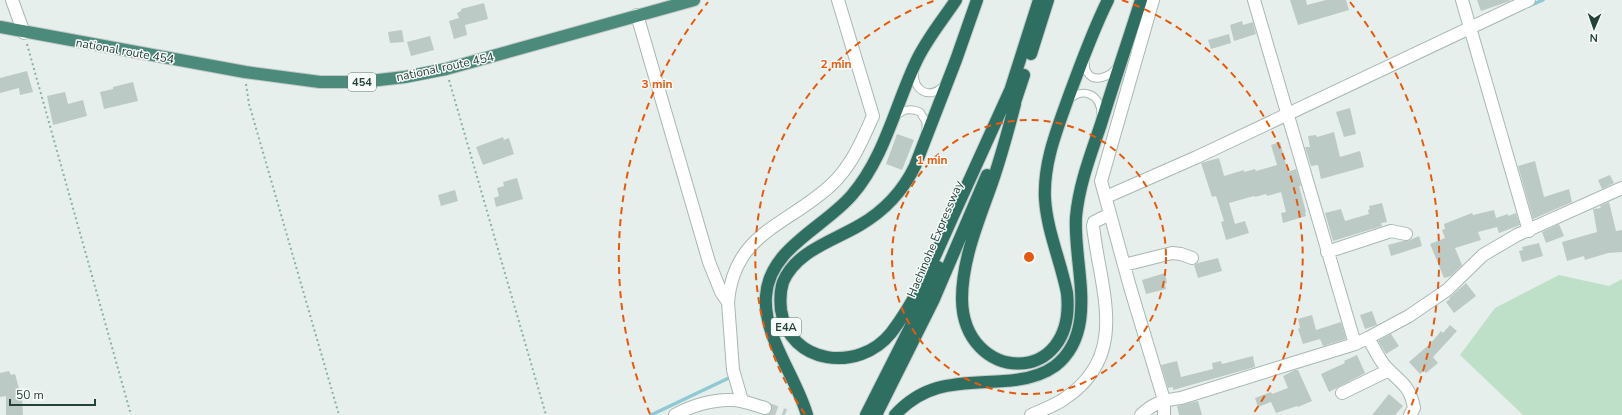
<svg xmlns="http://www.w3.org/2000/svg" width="1622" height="415" font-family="'Nunito Sans',sans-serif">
	<rect width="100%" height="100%" fill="#e6efeb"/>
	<path fill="#bfe0c8" d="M1559,275L1609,286L1622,279V415H1523L1460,355L1495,308Z"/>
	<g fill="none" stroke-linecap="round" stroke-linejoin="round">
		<path stroke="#8ec9d4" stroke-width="3.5" d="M1529,6L1543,0
			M651,415L733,376"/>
	</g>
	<path fill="#bbcac4" d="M1290,0H1306L1307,5L1326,0H1346L1349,10L1298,25Z
		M1477,0H1510V1L1481,11Z
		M484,3L488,19L465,25L467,35L454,39L449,21L459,18L457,13L461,11V9Z
		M1242,21L1243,25L1253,22L1256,34L1234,41L1230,25Z
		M402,30L404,42L390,43L388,32Z
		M1229,34L1231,43L1211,49L1208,40Z
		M430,36L434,50L411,56L407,42Z
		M27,71L33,92L20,95L19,88L0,93V78Z
		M133,82L138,101L104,109L100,92L113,89V87Z
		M65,92L68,104L83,100L87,116L53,125L47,96Z
		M1350,108L1356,134L1344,137L1336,112Z
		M1334,132L1340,157L1360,151L1364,167L1321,179L1318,165L1311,166L1305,147H1310L1308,136L1316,135L1317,137Z
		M897,134L914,140L902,170L886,164Z
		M503,137L504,140L509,138L514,154L483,165L476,147Z
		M1280,142L1288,172L1296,169L1301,186H1299L1306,212H1305L1306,216L1283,223L1281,213L1286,212L1281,192L1267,196L1266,194L1255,197L1254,196L1229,203L1235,224L1245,221L1249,233L1226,240L1221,222L1224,221L1216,196L1212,197L1201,163L1219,158L1224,176L1244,170V172L1255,169L1256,171L1277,165L1271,145Z
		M1535,161L1544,197L1569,189L1572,202L1533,219L1518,166Z
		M1610,175L1614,183L1602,189L1598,180Z
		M517,178L523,199L496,207L494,198L499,196L497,188L504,186L503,182Z
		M455,190L458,201L441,206L438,195Z
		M1609,202L1616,231L1622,230V252L1608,253L1585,260L1584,256L1567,261L1562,242L1597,232L1593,209L1601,208L1600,206Z
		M1382,203L1387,222L1381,223L1382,226L1333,241L1325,213L1341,209L1345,221L1369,214L1368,210L1370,209L1369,206Z
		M1494,210L1496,218L1508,214V216L1516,213L1520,225L1499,233L1497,227L1478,232L1481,240L1455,248L1462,265L1451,276L1444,278L1430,244L1445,238L1442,230L1445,229L1444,224L1472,213L1473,215Z
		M1559,224L1564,236L1546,243L1542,232Z
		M1419,236L1422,246L1391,256L1388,245L1403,241H1408Z
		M1539,243L1543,256L1522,262L1519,251L1523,250L1522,247Z
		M1218,258L1222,271L1198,278L1194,265L1198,263Z
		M1165,273L1167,283L1165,284L1166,289L1146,294L1142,280Z
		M1466,283L1476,296L1454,313L1446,302L1450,299L1449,298Z
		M1372,311L1377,325L1365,329L1360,315Z
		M1312,315L1316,330L1341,322L1346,339L1323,346L1320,339L1303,344L1298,329L1300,328L1298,319Z
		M1450,325L1457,331L1433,357L1438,363L1426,373L1424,371L1420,374L1409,362L1431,343L1441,331L1443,333Z
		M1391,334L1399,346L1386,354L1378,341Z
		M1357,355L1365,373L1329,392L1321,374L1345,363L1344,361Z
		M1253,356L1255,367L1173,390V387L1168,388L1161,365L1177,361L1181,377L1213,369L1212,363L1221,361L1222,364Z
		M1295,370H1298L1312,401L1298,407L1297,406L1276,413L1271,402L1258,407L1255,398L1271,392L1272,394L1288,388L1283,376Z
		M9,371L11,375L15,374L22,399L23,415H6V396L0,397V373Z
		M1389,394L1403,406L1395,415H1372Z
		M1198,401L1202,415H1179L1177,406Z"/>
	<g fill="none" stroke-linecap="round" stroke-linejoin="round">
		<path stroke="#bfccc8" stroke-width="12" stroke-dasharray="12 6" stroke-linecap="butt" d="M765,408L785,415"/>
		<g stroke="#a8b8b2" stroke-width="9">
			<path id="service" d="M1085,59C1085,63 1085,68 1087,72C1094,84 1111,76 1117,67
				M914,72C914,93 931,100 945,84
				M1069,100C1083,86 1101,95 1101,114
				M896,116C904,109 911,108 920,112L926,122V131"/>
		</g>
		<g stroke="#a8b8b2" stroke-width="14">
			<path id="minor" d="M12,0L24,33
				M1153,0L1101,181L1130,287L1164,400V415
				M1254,0L1355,344
				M1462,0L1529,231
				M637,15L709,262L721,292L728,302L733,370L742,401
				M1106,197L1197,157L1529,0
				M1327,252L1391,231L1406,234
				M1124,265L1172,253L1181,254L1192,258
				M728,302C734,233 786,226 830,186C851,167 862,141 873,116L838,0
				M1368,338C1373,346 1378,357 1384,365C1399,382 1410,384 1414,408L1410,415
				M1342,393L1389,370
				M675,415C690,406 714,399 732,400C743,400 754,405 765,408
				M1031,415C1042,410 1054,406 1064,399C1131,355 1100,290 1093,226L1094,222L1110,214
				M1141,415C1153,403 1164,400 1181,398L1290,364L1355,344L1368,338L1409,316L1447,290L1483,255L1517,235L1622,188"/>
		</g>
		<g stroke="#c2cac8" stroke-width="14">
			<path id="trunk" d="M0,27L245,72L320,82H361L405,77L446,69L694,0"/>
		</g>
		<g stroke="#c2cac8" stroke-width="14">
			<path id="motorway" d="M977,0L956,60L915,166C903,191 884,211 860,225C833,241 796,251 783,282C780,291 780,301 781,310C789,365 859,373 891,333C918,298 935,256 953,216C973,172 993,128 1013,84
				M1031,54L1048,0
				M1010,91L1039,0
				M1015,104C1008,131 1001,157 992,183C979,220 962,259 962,299C963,384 1077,388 1067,293C1061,262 1047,231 1045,199C1043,162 1058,127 1070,93C1082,61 1093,30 1108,0
				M1012,111L1024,75
				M807,415C796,376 763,337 766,296C769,248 825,227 852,195C884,158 895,107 915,64C925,41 942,21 956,0
				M866,415L920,308L938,267
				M876,415L934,299L987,175
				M895,415C927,380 961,384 1004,381C1022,380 1040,377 1055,366C1100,331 1073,265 1076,217C1079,184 1091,154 1101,124C1114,82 1128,41 1141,0"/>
		</g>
		<path stroke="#86b3a5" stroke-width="2" stroke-dasharray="2 3" stroke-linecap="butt" d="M27,44L131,415
			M449,80L546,415
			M246,84L249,104L339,415"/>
		<use href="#service" stroke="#fff" stroke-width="7"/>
		<use href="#minor" stroke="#fff" stroke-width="12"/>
		<use href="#trunk" stroke="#4c8a7c" stroke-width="12"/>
		<use href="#motorway" stroke="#2f6f62" stroke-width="12"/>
	</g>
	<g fill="none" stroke="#e8590c" stroke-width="2" stroke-dasharray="7 5">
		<circle cx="1029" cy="257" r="137"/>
		<path d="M805 414A273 273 0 0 1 936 0M1122 0A273 273 0 0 1 1253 414"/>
		<path d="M650 414A410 410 0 0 1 708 2M1350 2A410 410 0 0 1 1408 414"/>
	</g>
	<g text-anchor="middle" stroke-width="3" stroke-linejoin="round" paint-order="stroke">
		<g fill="#f7fbf9" stroke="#637a73" stroke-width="1">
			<rect x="348" y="73" width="28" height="18" rx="3"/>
			<rect x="771" y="318" width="30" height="18" rx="3"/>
		</g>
		<g font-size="11" font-weight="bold" fill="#24423a">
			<text x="362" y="86">454</text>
			<text x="786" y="331">E4A</text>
		</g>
		<g font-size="12" fill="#24423a" stroke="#f7fbf9">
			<text transform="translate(125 51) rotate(10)" y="4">national route 454</text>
			<text transform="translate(445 67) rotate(-12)" y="4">national route 454</text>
			<text transform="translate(935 239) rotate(-67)" y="4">Hachinohe Expressway</text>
		</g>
	</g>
	<circle cx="1029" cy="257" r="6" fill="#e8590c" stroke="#f7fbf9" stroke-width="2"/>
	<g font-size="12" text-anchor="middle" font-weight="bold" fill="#e8590c" stroke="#f7fbf9" stroke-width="3" stroke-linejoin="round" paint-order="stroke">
		<text x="836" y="68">2 min</text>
		<text x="657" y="88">3 min</text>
		<text x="932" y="164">1 min</text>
	</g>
	<g transform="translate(1594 28) rotate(182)" stroke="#f7fbf9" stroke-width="3" paint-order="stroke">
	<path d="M0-3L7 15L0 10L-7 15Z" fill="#24423a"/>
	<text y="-6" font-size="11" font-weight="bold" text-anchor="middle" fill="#24423a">N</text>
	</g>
	<path d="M10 399v6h85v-6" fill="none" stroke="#24423a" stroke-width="2"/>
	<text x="16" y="399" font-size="12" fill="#24423a" stroke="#f7fbf9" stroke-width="3" paint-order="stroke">50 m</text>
</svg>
